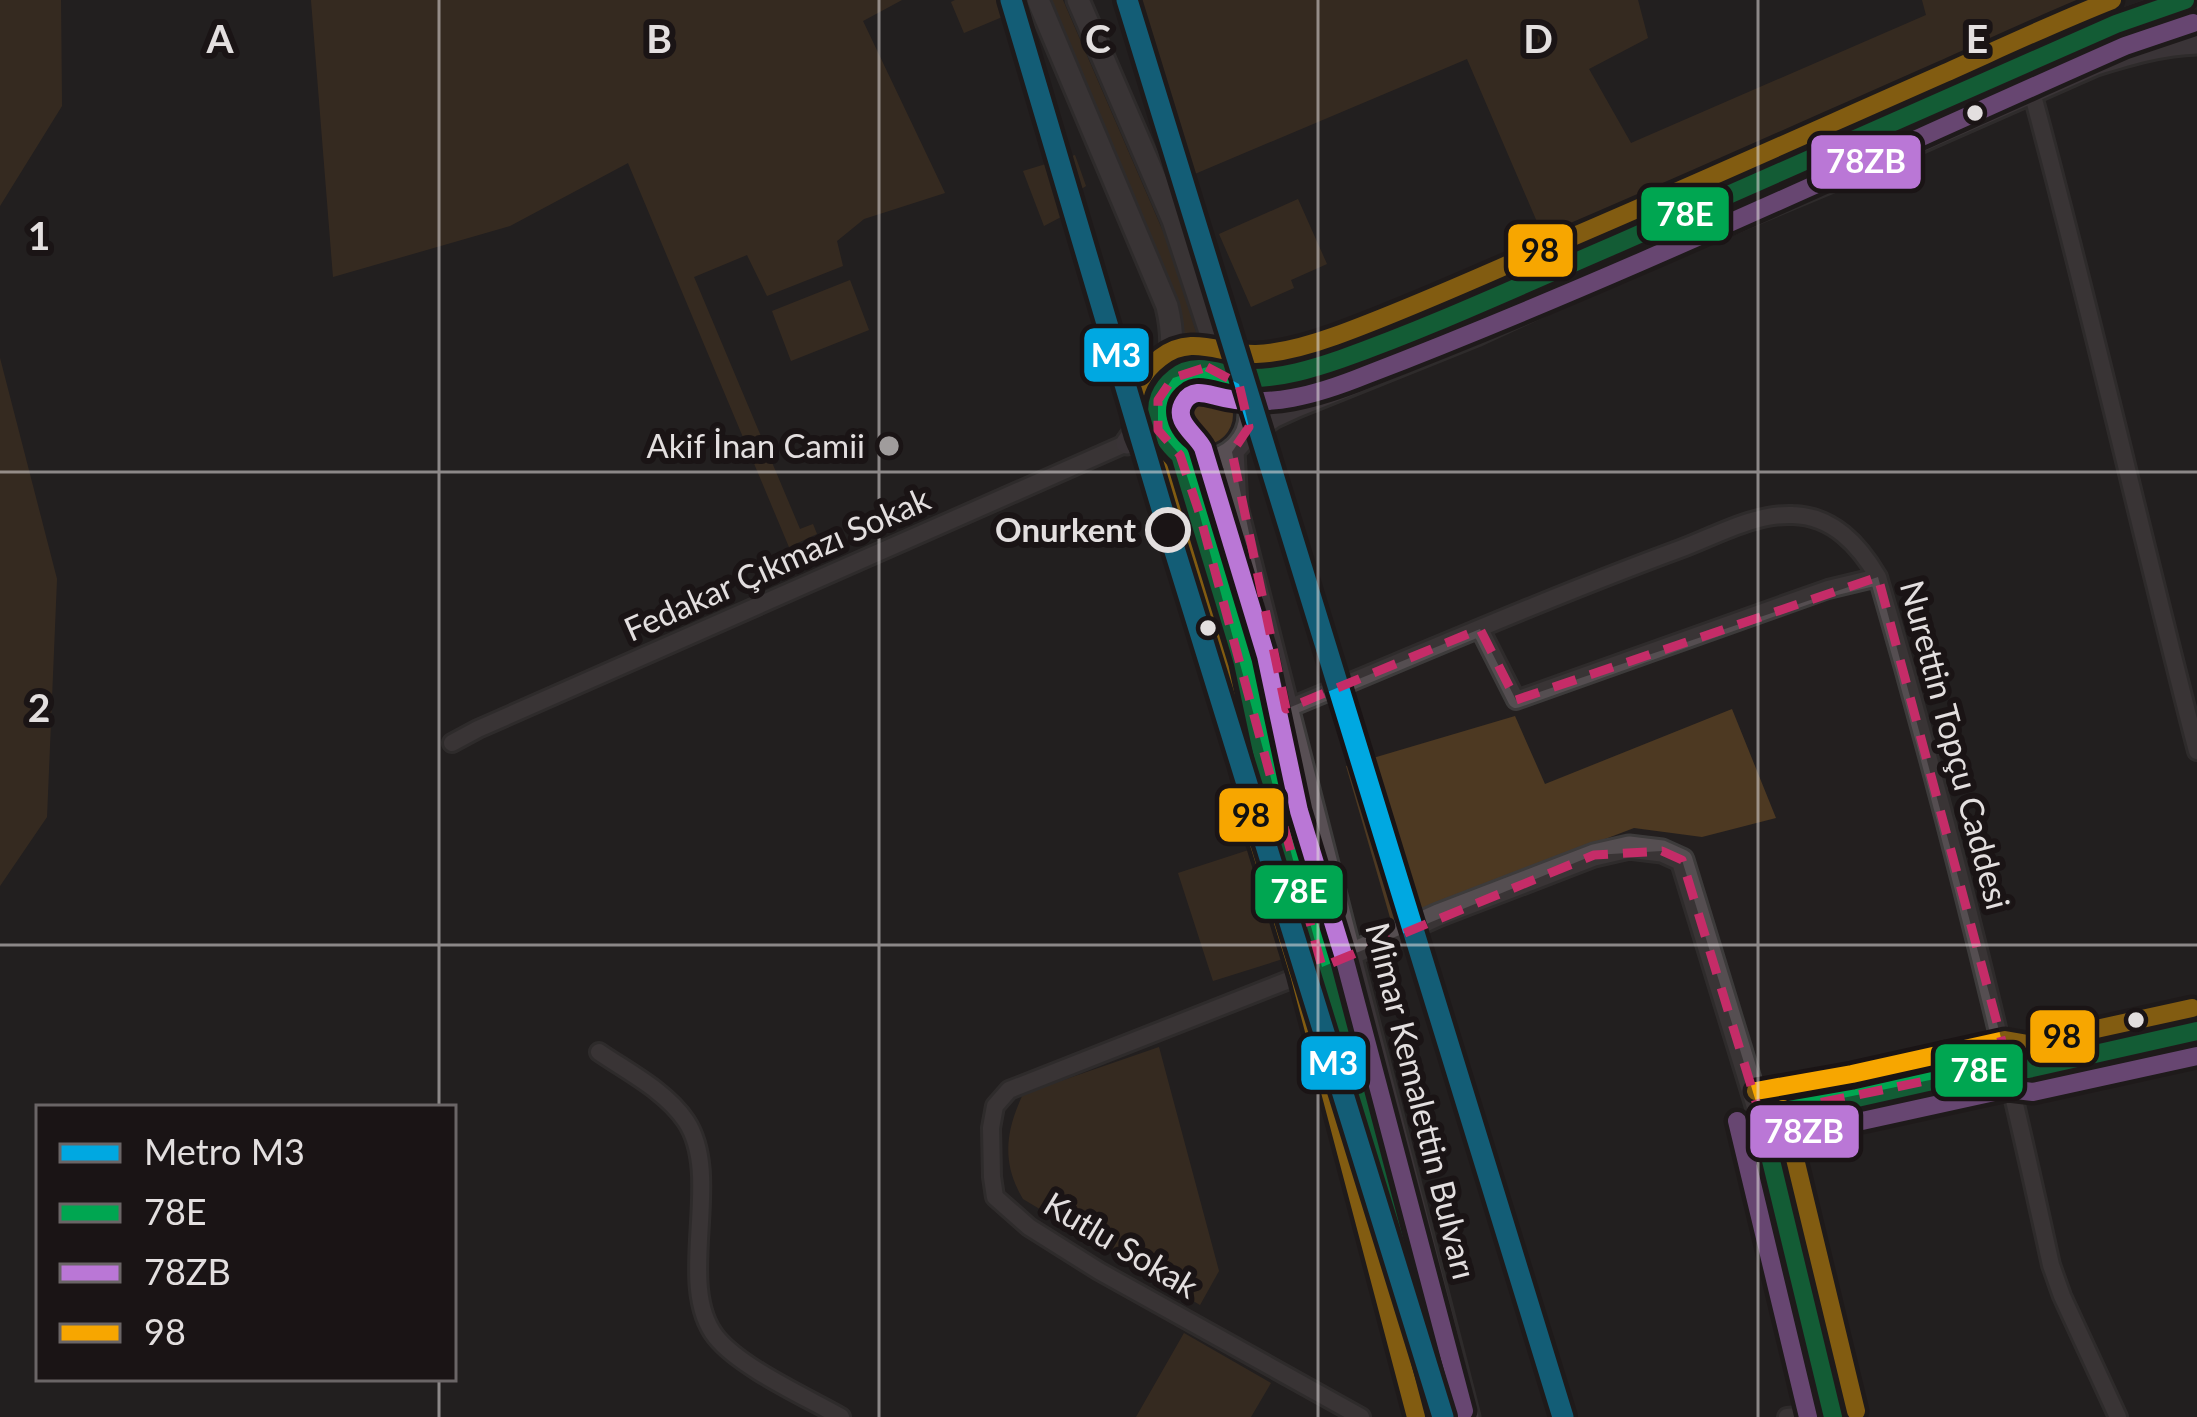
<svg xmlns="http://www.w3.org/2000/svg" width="2197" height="1417" font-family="Lato,sans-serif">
	<rect width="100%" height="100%" fill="#231f1f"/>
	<path fill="#4d3922" d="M0,0H61L62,106L0,206Z
		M311,0H902L863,21L945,193L864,219L837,241L843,266L767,296L747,255L694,277L800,529L813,524L817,534L789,547L628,163L510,226L333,277Z
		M955,0H1001L1007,15L964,33L951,2Z
		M1046,0H1063L1165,236L1203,353L1181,357Z
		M1119,0H1638L1648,38L1589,69L1631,143L1926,15L1922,0H2092L1554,245L1541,231L1467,59L1190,176Z
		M1075,155L1086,186L1072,195L1076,209L1044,226L1023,171Z
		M1298,199L1327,264L1291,280L1294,288L1251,307L1219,234Z
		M850,280L869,330L791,361L772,311Z
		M0,358L57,579L47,817L0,886Z
		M1173 415a30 30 0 1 1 60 0a30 30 0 1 1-60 0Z
		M1732,709L1776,818L1702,837L1634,828L1391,921L1346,766L1515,716L1545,784Z
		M1267,844L1302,953L1213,981L1178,873Z
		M1159,1047L1219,1271L1200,1305L1023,1199C1001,1162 1006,1131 1023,1094Z
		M1184,1333L1271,1383L1251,1417H1136Z"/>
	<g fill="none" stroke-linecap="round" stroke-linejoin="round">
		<g stroke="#3d3b3b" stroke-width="22">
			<path id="minor" d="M2032,92C2091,310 2140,531 2197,751
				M1480,629L1516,700L1828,589L1878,577
				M1286,709C1417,655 1547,598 1680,549C1715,536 1755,513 1793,515C1833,516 1859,545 1878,577C1944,804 2001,1034 2051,1265L2062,1296L2118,1417
				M452,743L478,729L1127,443
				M1322,967L1009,1090L995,1106L991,1128L992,1177L995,1197L1029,1227L1099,1271L1361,1417
				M599,1052C628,1072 666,1091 686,1121C724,1178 674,1284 716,1337C741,1368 806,1397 841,1417
				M1787,1417L1832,1413"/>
		</g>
		<g stroke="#3d3b3b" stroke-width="27">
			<path id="tertiary" d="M1038,0L1167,306C1174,335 1173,359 1165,387
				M1078,0L1173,220L1216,350L1228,374
				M1322,967L1438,915L1594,855L1629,847L1662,851L1682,860L1760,1115L1833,1417
				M1760,1115L1857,1098L2008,1064L2028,1069L2197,1031"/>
		</g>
		<g stroke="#3d3b3b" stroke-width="27">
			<path id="secondary" d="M1156 414a47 47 0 1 1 94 0a47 47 0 1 1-94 0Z
				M1233,377L1277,376L1320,368L1442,319L2116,24L2185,0
				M1242,440L1273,417L1297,406L1476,334L1597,278L1846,174L2096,64C2129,54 2162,44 2197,43
				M1127,443L1158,400
				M1233,451L1236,507L1468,1417
				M1180,455L1243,663L1276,817L1322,967L1441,1417"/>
		</g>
		<use href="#minor" stroke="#554e51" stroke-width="16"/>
		<use href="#tertiary" stroke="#554e51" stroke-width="21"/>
		<use href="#secondary" stroke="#584f54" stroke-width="21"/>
		<g stroke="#1a1415" stroke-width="27">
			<path id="bus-1" d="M1760,1115L1857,1098L2008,1064L2028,1069L2197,1031
				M1760,1115L1833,1417
				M1441,1417L1322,967L1276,817L1243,663L1180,455C1156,435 1146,400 1174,378C1198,358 1225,378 1252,378C1282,378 1312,369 1341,359C1434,326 1526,283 1617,244C1784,171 1950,97 2116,24L2185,0"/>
		</g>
		<g stroke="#1a1415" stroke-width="27">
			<path id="bus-2" d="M1737,1121L1808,1417
				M1764,1139L1862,1121L2008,1089L2033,1092L2197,1056
				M1464,1411L1345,961L1299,811L1266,656L1203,448C1196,434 1172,421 1184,402C1192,389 1204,393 1216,396C1267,410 1319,394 1366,375C1623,276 1873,157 2125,46L2193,23"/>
		</g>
		<g stroke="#1a1415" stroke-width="27">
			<path id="bus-3" d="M1756,1091L1852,1074L2005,1040L2028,1044L2192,1008
				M1783,1109L1856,1411
				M1416,1417L1299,974L1253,824L1220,669L1159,469C1126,438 1122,387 1160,358C1192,333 1221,355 1256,354C1283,353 1310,345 1335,336C1404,311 1470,281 1537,252C1674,194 1809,133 1945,73C2001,48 2056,22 2112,0"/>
		</g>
		<use href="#bus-1" stroke="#00a651" stroke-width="18"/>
		<use href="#bus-2" stroke="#ba77d6" stroke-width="18"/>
		<use href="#bus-3" stroke="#f7a600" stroke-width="18"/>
		<g stroke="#1a1415" stroke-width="30">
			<path id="metro-1" d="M1011,0L1165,519L1443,1417
				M1127,0L1563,1417"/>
		</g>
		<use href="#metro-1" stroke="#00a8e1" stroke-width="21"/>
	</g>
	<path d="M0 0H2197V1417H0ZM1207,367L1239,384L1249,427L1232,452L1286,709L1480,629L1516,700L1878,577L2008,1064L1760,1115L1682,860L1662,851L1594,855L1322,967L1199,512L1180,455L1158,430V400L1173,378Z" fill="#231f1f" fill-opacity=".55" fill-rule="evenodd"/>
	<path fill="none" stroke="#c52c68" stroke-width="9" stroke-dasharray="24 15" stroke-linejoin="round" d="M1207,367L1239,384L1249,427L1232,452L1286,709L1480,629L1516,700L1878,577L2008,1064L1760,1115L1682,860L1662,851L1594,855L1322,967L1199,512L1180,455L1158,430V400L1173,378Z"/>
	<path fill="none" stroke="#e3dfdf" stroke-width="3" stroke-opacity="0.55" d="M439,0V1108M879,0V1417M1318,0V1417M1758,0V1417M0,472H2197M0,945H2197M439,1378V1417"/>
	<g fill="#e3dfdf" stroke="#1a1415" stroke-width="4.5">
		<circle cx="1975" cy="113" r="10"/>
		<circle cx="1208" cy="628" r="10"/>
		<circle cx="2136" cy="1020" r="10"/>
	</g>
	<circle fill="#a09c9c" stroke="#1a1415" stroke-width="4.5" cx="889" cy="446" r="12"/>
	<circle fill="#1a1415" stroke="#e3dfdf" stroke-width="6" cx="1168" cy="530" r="20"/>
	<g text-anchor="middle" stroke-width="12" stroke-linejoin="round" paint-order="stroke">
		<g font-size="33" fill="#e3dfdf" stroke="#1a1415" text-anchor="end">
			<text x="865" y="458">Akif İnan Camii</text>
		</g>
		<g font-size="33" font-weight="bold" fill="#e3dfdf" stroke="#1a1415" text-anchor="end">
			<text x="1136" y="542">Onurkent</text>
		</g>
		<g font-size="33" fill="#e3dfdf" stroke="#1a1415">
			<text transform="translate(777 564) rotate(-24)" y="12">Fedakar Çıkmazı Sokak</text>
			<text transform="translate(1955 745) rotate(75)" y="12">Nurettin Topçu Caddesi</text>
			<text transform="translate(1421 1101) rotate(76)" y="12">Mimar Kemalettin Bulvarı</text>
			<text transform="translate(1121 1245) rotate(31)" y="12">Kutlu Sokak</text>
		</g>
	</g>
	<g font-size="39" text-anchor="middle" font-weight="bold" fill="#e3dfdf" stroke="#1a1415" stroke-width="12" stroke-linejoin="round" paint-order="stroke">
		<text x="220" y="53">A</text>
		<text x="659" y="53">B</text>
		<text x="1098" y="53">C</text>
		<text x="1538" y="53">D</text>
		<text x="1977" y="53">E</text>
		<text x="39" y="250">1</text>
		<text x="39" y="722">2</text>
	</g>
	<g stroke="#1a1415" stroke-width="4.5">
		<rect x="1809" y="133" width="114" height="58" rx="12" fill="#ba77d6"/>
		<rect x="1639" y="185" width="92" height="58" rx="12" fill="#00a651"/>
		<rect x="1506" y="222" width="69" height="57" rx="12" fill="#f7a600"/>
		<rect x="1082" y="326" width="69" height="58" rx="12" fill="#00a8e1"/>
		<rect x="1217" y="786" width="69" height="58" rx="12" fill="#f7a600"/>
		<rect x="1253" y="863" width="92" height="58" rx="12" fill="#00a651"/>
		<rect x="2028" y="1008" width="69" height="57" rx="12" fill="#f7a600"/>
		<rect x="1299" y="1034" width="69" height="58" rx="12" fill="#00a8e1"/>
		<rect x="1933" y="1042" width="92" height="57" rx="12" fill="#00a651"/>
		<rect x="1748" y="1103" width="113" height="57" rx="12" fill="#ba77d6"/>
	</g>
	<g font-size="33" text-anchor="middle" font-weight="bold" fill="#fff">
		<text x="1866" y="173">78ZB</text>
		<text x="1685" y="226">78E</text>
		<text x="1116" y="367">M3</text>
		<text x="1299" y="903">78E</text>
		<text x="1333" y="1075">M3</text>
		<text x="1979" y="1082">78E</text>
		<text x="1804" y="1143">78ZB</text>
	</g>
	<g font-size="33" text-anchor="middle" font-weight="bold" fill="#111">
		<text x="1540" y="262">98</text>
		<text x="1251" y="827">98</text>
		<text x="2062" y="1048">98</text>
	</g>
	<rect x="36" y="1105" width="420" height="276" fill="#1a1415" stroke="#6a6566" stroke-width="3"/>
	<rect x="60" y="1144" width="60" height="18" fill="#00a8e1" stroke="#6a6566" stroke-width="3"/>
	<text x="144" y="1165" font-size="36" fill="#e3dfdf">Metro M3</text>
	<rect x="60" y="1204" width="60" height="18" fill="#00a651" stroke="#6a6566" stroke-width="3"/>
	<text x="144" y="1225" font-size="36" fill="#e3dfdf">78E</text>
	<rect x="60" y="1264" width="60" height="18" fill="#ba77d6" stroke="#6a6566" stroke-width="3"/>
	<text x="144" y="1285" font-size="36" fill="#e3dfdf">78ZB</text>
	<rect x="60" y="1324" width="60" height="18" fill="#f7a600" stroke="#6a6566" stroke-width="3"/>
	<text x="144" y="1345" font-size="36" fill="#e3dfdf">98</text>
</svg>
